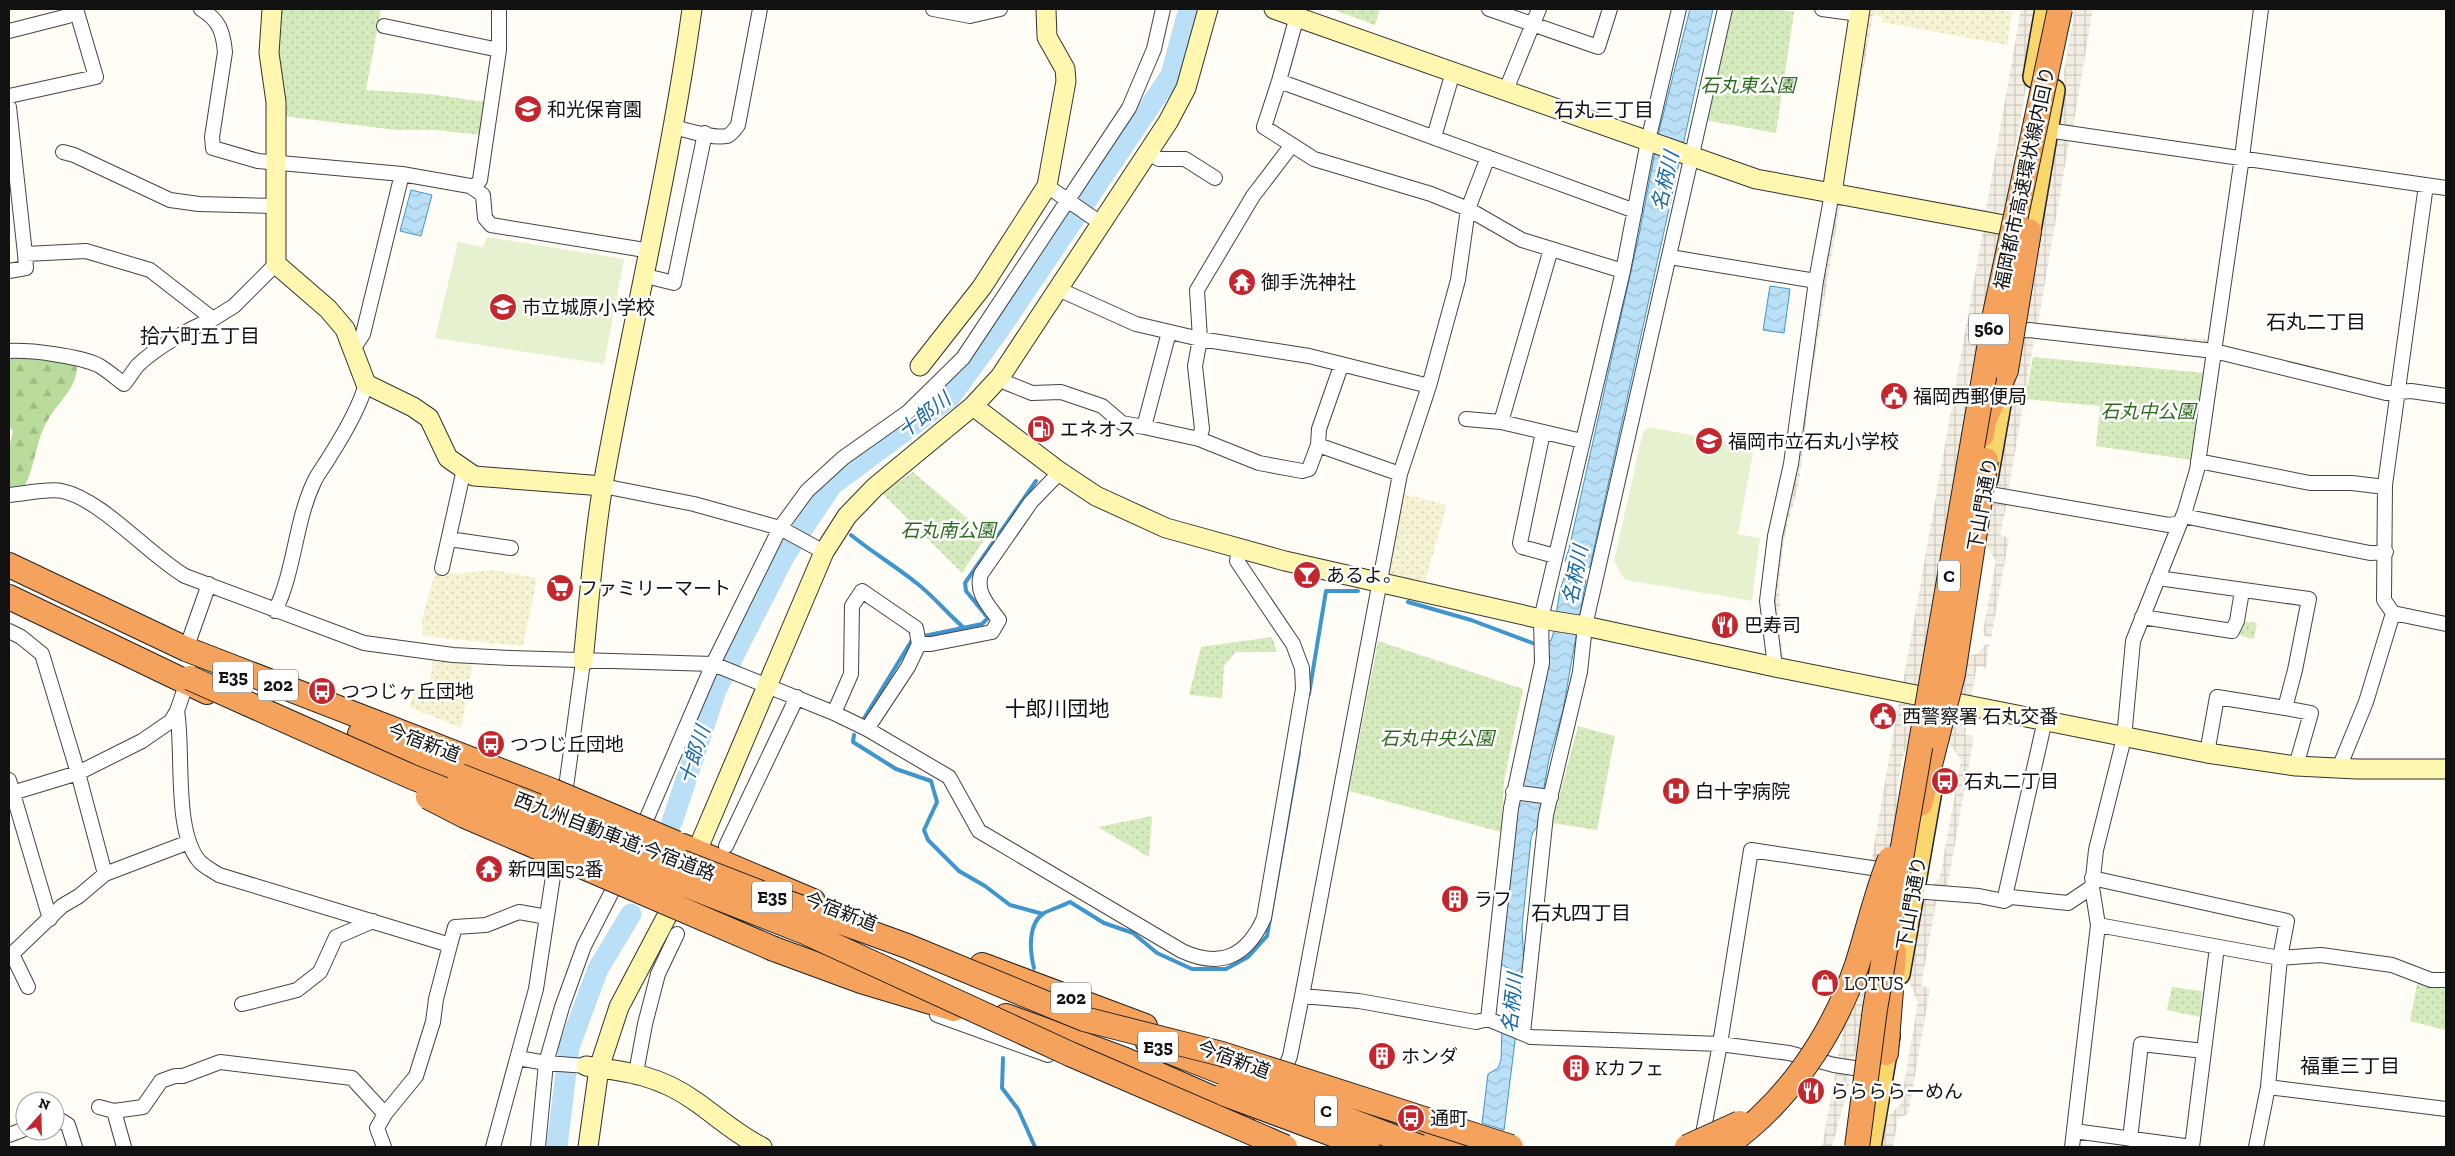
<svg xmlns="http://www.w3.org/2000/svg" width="2455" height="1156" font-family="'Zilla Slab','Noto Sans JP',serif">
	<defs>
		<pattern id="farmland-dots" width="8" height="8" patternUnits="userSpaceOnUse" patternTransform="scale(1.25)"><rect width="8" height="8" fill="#f6f3d4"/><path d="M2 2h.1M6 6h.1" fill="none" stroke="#d2cfb5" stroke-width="1.8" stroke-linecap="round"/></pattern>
		<pattern id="forest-firs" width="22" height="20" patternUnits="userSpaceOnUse" patternTransform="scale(1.25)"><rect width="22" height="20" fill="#b9dc9c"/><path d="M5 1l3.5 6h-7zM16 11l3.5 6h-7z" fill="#9ebc85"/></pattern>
		<pattern id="park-dots" width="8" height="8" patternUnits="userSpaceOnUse" patternTransform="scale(1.25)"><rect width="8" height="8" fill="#d5ebbd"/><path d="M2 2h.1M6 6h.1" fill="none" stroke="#b6c8a1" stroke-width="1.8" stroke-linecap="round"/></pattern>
		<pattern id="plaza-grid" width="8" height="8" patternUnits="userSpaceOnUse" patternTransform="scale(1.25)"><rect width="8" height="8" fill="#f1ede2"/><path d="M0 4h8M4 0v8" fill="none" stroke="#cecac1"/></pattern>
		<pattern id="water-waves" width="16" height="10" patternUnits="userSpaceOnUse" patternTransform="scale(1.25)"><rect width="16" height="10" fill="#b9e0f7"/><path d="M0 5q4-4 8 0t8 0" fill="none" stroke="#9ebfd3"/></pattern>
	</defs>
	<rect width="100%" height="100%" fill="#fffdf5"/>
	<path fill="url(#farmland-dots)" d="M1871,9H1995L2012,12L2007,45L1882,22V17L1870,14Z
		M1401,493L1447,505L1425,581L1387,574Z
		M436,570L456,574L493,570L537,578L523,646L423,636L422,619Z
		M433,659L473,663L461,728L409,707L416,689H429Z"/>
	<path fill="url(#forest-firs)" d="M9,356L76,361C81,384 60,400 49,418C35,440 36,466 24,487L9,494V448L13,431L9,427Z"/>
	<path fill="url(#park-dots)" d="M277,9H381L366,90L430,94L485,102L483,135L435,130H396L282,116L276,44Z
		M1332,9H1380L1375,25Z
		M1731,9H1776L1794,12L1776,133L1704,120Z
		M2033,357L2205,373L2192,460L2096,446L2100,406L2025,399Z
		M913,472L987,535L962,573L882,493Z
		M2241,621L2257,623L2254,639L2238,635Z
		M1272,637L1277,652H1236L1224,666L1222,698L1189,695L1201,647Z
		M1378,641L1523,689L1504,781L1501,832L1349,791Z
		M1578,726L1615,736L1597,830L1552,823Z
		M1152,816L1149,857L1098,827Z
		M2418,979L2446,986V1030L2410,1021Z
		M2172,987L2202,991L2200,1017L2167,1010Z"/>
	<path fill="#e6f2cf" d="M487,237L624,259L604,364L435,338L458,242L483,247Z
		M1649,427L1754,447L1738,534L1760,538L1752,601L1625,580L1614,561L1643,432Z"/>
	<path fill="url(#plaza-grid)" fill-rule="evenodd" d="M1868,9H1874L1843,185L1986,210L2021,9H2040L2005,206L1998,215L1840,188Z
		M2075,9H2093L2073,127L2234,149L2230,152L2060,126L2058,124L2065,90L2064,71Z
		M2053,136H2070L2038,323L2210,340L2207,344L2025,323Z
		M1839,197L1998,232L2000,236L1979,355L1969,378L1965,403L1966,420L1921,682L1915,686L1777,659L1772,585L1833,208ZM1843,204L1983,230L1903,683L1783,658L1782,642L1780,641L1777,614L1780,606L1779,586L1784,539L1799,483L1811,380L1839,211Z
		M2035,335L2008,493L1994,488L1993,486L2019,337Z
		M1989,501L2007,502L2000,535L2009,538L1991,638L1985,636L1983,632L1996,561L1985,543Z
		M1589,635L1914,703L1910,739L1902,759L1897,788L1898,806L1889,857L1884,863L1867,861L1872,858L1899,701L1597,637L1590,642Z
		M1986,644L1989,645L1986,668L1977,666L1971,700L1960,696L1966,656L1977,654Z
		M1969,711L1965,735L1974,736L1947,889L1933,886L1940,877L1961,760L1950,744L1948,736L1955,712Z
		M1937,897L1921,986L1930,988L1909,1110L1908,1114L1898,1118L1893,1147H1880L1884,1120L1901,1104L1918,1002L1907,977L1921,898Z
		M1857,970L1866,974L1868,980L1855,1056L1845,1061L1819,1056L1815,1051L1820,1034L1848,977L1851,972ZM1844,1001H1848L1838,1057L1821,1053L1819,1049L1823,1036L1841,1002Z
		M1836,1070H1844L1849,1074L1850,1081L1832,1147H1822Z"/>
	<path fill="url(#water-waves)" stroke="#3f96cf" d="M1690,9H1713L1590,567H1585L1582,578L1586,580L1563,710L1549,759L1537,827L1533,832L1531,839L1522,927L1524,967L1504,1130L1482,1123L1488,1074L1498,1068L1501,1060L1502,1030L1510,1018L1508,993L1511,978L1507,968L1500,963L1514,816L1547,641H1551L1553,634L1560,590L1569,563L1565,561L1569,549L1638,240L1659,131Z
		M411,190L432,195L421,236L400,231Z
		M1770,286L1790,289L1784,333L1763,330Z"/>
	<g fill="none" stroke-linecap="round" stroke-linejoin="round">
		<path stroke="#3f96cf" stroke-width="4" d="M851,535C873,553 897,567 919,585C936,599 948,614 964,628
			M1408,602L1471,620L1538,645
			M924,636L982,624L988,618L966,591L965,583L1036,481
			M1309,694L1326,591H1358
			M863,720L912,640
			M854,735L853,742L896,769L931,781L937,802L924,830L928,840L959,871L985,886L1010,905L1043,914
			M1034,968C1030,952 1027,924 1044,913C1052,909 1062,906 1070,902L1104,923L1133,933L1157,953L1192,969H1226L1248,957L1267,936L1299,752
			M1003,1058L1002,1088L1018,1109L1035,1147"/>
		<path stroke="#b9e0f7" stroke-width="21" d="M672,822L716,690L785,555L832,485L950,397L999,330L1171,75L1189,9
			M557,1147L569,1047L598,969L631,914"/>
		<g stroke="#444" stroke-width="16">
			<path id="street" d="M201,9C219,20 223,31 225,52L212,137L213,148L258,161L402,174L470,186L483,195L485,218L491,225L651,251
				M933,9L970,16L1000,9
				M1299,9L1279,81L1264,127L1314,159L1431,194L1468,209L1522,240L1623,271L1648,141L1679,9
				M1489,9L1598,47L1610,9
				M1822,9L1859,14
				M384,26L499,50
				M9,31L68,16L76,9
				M1279,81L1635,211
				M1506,90L1539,9
				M9,96L96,77L76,9
				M9,107L25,254L86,251L150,270L213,319L234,306L276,264
				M674,127C686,130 714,139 727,136C732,134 735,129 738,125L760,9
				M2047,130L2446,188
				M1434,137L1453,72
				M63,152L74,155L170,200L199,204L275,206
				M1148,153L1159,159H1185L1215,178
				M1047,186L1102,224
				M475,187L480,180L499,50V9
				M1670,257L1816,281
				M9,271L26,268L25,254
				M646,276L674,283L705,133
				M1058,289L1136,324L1200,339L1309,356L1429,386
				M2013,331L2029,330L2214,351L2386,393L2411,391L2446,396
				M353,349L363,334L402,174
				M9,351C32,350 78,356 98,365C107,370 116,378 124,384C129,378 133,371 138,365C157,347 189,329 213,319
				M1000,377L1007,383L1032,393L1061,392L1102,406L1122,423L1144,427L1169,332
				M1466,419L1501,422L1582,441
				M1501,422L1551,249
				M1144,427L1199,439L1259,463L1302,471L1309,469L1318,445L1319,429L1341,366
				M1543,432L1520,543L1522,547L1555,556
				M1199,439L1202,429L1195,366L1200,339L1197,290L1253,196L1292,145
				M1318,445L1400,474
				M2198,461L2310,483H2352L2385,487
				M603,486L694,504L780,528L824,552
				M1984,493L2169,525L2180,523
				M9,495C23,494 49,488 62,491C101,499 148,554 185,576L364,643L453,655L511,658L713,664L834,713L867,729L949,777L979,831L1182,951C1221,969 1247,956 1264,918L1303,689L1302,668L1293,644L1237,561L1239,549
				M2183,516L2370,553L2386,552
				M449,539L511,548
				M442,568L464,469
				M2158,578L2309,599L2295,670L2285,708L2311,713L2296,766
				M275,611C295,570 295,522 314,482C318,473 325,465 330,456C344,434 359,409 366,384
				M2393,613L2446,624
				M2142,617L2232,631L2237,621L2242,591
				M9,631L21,637L42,654L78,773L105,874
				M186,649L209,584
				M1775,667L1767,601L1775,536L1791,464L1816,281L1832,193
				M177,711C184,751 173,832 200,862C205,867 213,871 219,875L450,945L436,999L433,1022L416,1076L385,1114
				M834,713L851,674L852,606L862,591L916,628L919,644
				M867,729L908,667L919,644H931L992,632L999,620C989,606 975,593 981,574L1031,502L1060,472
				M2207,753L2217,697L2285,708
				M2339,768L2366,702L2393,613L2384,600L2385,485L2426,185
				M9,780L50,919
				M1513,792L1551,797
				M9,794L78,773L142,741L171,721L177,711L187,682
				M564,802L583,662
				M640,834L713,664L780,528L807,491L843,458L908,412L963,358L1129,108L1154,49L1163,9
				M726,846L797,697
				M2092,878L2287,921L2280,958L2268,1087L2256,1147
				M1914,891L1979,896L2004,901L2011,897L2068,903L2092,887L2096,850L2124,738L2133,641L2185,511L2197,470L2242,157L2261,9
				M2004,901L2045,720
				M2098,925L2280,958L2321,955L2392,965L2431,980H2446
				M450,945L455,927L486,925L519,912L547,917
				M28,987L12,954L62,906L79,896L105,874L189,842
				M1302,996L1359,1001L1476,1022L1488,1019L1531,1037L1720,1044L1789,1053L1834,1065L1861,1069
				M242,1004L297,990L320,972L336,937L373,921
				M937,1015L1048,1055
				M1488,1019L1511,808L1542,663L1541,619L1623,271
				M1523,1033L1546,815L1580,672L1585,626L1725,9
				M518,1058L546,1063L586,1066
				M636,1073L645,1024L658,974L677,934
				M1282,1076L1290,1056L1302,996L1400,474L1429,386L1458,280L1468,209L1488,157
				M2268,1087L2446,1109
				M99,1107L114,1111L124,1147
				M114,1111L143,1107L161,1081L175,1076H183L220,1062L352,1078L385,1114L377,1128L384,1147
				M55,1122L62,1121L68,1125L75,1147
				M2074,1131L2192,1147
				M9,1135L25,1129
				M2130,1139L2141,1044L2204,1051
				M1701,1144L1720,1044L1751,850L1892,871
				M493,1147L536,989L557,850
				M538,1147L546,1063L562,1007L584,946L620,876
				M2072,1147L2098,925L2092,887
				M2192,1147L2217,947"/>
		</g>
		<g stroke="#333" stroke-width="21">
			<path id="secondary" d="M272,9L269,53L276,102V264L328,309L345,329L366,384L413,407L429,418L448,458L474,476L603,486
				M1274,9L1756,179L2026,229
				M1832,193L1860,9
				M920,366L982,287L1047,186L1066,81L1065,69L1047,37L1046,9
				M973,406L1060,472L1096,496L1166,528L1285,561L1541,619L1585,626L1775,667L2207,753L2296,766L2357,769H2446
				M583,662C589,603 593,543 603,485C631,326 670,169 692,9
				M691,865L824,552L847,516L875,487L973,406L1000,377L1168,122L1186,88L1208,9
				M586,1066C627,1071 660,1076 695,1101C718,1117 737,1135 762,1147
				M588,1147L599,1068L619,1007L678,895"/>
		</g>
		<g stroke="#222" stroke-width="24">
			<path id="primary" d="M2034,77L2046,9
				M2027,248L2054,90
				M1987,479L2002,393
				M1899,974L1932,785
				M1870,1147L1889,1036"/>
		</g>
		<g stroke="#222" stroke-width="26">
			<path id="highway" d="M1982,435L1984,421L2006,370
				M9,565L186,649L553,791
				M9,597L207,692
				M360,734L460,776
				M1920,804L1937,737
				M683,846L813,901
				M774,949L861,981L954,1009
				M982,965L1145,1026
				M1006,1016L1123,1059L1244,1112
				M1148,1043L1232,1076
				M1886,1053L1894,952
				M1375,1113L1459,1147"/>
		</g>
		<use href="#street" stroke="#fff" stroke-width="14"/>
		<use href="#secondary" stroke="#fff6b0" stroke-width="19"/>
		<use href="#primary" stroke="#f9d66b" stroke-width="21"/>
		<use href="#highway" stroke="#f5a25d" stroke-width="24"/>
		<g stroke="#222" stroke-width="26" stroke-linecap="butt">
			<path id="highway-bridge" d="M2006,370L2029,231
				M190,678L412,777L805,932L1070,1054L1285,1147
				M1937,737L1953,674L1986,460
				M460,776L761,893L907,946L1084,1019L1222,1054L1511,1147
				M553,791L676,843
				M428,797L465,816L774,949
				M1232,1076L1420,1147
				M1225,1094L1367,1147
				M1687,1147L1740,1123
				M1724,1147C1787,1103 1832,1037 1857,965C1868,930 1876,894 1890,859
				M1857,1147L1875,1009L1995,314L2060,9"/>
		</g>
		<use href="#highway-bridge" stroke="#f5a25d" stroke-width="24"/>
	</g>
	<defs>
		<g id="school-disc" transform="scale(1.4375)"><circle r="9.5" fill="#c4262e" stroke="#fff"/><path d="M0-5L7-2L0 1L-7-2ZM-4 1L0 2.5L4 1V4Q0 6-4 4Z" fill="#fff"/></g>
		<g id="temple-disc" transform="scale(1.4375)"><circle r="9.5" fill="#c4262e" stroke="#fff"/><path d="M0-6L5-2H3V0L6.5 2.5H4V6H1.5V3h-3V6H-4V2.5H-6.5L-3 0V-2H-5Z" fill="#fff"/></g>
		<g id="civic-disc" transform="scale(1.4375)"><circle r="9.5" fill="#c4262e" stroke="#fff"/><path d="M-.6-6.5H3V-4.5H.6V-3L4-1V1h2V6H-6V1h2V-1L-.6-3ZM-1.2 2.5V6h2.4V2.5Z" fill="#fff"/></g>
		<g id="fuel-disc" transform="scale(1.4375)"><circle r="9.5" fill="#c4262e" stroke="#fff"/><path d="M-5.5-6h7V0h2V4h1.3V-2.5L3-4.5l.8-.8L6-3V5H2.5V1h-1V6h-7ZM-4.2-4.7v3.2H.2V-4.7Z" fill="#fff"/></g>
		<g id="bar-disc" transform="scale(1.4375)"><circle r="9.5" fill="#c4262e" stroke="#fff"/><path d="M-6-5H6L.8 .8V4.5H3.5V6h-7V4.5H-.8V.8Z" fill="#fff"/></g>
		<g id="supermarket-disc" transform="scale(1.4375)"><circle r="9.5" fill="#c4262e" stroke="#fff"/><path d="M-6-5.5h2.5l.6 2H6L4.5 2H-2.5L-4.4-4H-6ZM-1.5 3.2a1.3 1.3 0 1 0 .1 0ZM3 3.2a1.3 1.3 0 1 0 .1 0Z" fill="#fff"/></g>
		<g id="restaurant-disc" transform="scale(1.4375)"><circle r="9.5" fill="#c4262e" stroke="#fff"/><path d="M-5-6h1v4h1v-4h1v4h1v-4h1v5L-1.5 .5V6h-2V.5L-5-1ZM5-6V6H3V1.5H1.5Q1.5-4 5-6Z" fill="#fff"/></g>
		<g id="bus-disc" transform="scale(1.4375)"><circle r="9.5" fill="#c4262e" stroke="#fff"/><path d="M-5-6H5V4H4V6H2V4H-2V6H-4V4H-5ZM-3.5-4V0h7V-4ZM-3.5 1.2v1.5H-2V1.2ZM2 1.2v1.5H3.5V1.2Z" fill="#fff"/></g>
		<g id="hospital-disc" transform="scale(1.4375)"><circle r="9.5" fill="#c4262e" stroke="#fff"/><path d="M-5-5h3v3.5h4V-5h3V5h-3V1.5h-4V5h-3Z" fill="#fff"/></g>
		<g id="building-disc" transform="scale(1.4375)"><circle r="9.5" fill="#c4262e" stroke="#fff"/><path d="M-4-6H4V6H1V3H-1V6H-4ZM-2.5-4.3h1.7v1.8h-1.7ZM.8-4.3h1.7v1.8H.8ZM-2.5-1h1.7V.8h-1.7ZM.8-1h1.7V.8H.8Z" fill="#fff"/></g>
		<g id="shop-disc" transform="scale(1.4375)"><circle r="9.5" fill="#c4262e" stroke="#fff"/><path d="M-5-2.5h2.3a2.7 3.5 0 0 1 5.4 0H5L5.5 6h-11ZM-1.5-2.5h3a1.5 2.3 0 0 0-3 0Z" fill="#fff"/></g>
	</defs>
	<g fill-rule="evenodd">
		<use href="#school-disc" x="528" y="109"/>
		<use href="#temple-disc" x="1242" y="282"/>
		<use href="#school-disc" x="503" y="307"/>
		<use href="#civic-disc" x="1894" y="396"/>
		<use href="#fuel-disc" x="1041" y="429"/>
		<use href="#school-disc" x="1709" y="441"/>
		<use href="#bar-disc" x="1307" y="575"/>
		<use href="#supermarket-disc" x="560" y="588"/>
		<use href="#restaurant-disc" x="1725" y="625"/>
		<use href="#bus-disc" x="322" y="691"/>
		<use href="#civic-disc" x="1883" y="716"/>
		<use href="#bus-disc" x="491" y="744"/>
		<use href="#bus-disc" x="1945" y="781"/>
		<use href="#hospital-disc" x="1676" y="791"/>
		<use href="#temple-disc" x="489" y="869"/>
		<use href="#building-disc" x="1455" y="899"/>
		<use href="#shop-disc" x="1825" y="983"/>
		<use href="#building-disc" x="1382" y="1056"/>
		<use href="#building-disc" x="1576" y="1068"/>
		<use href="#restaurant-disc" x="1811" y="1091"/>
		<use href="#bus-disc" x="1411" y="1118"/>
	</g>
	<g text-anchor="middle" stroke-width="5" stroke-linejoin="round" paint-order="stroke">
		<g fill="#fff" stroke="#585858" stroke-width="1">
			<rect x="1969" y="313.5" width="40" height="31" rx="4"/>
			<rect x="1938" y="560.5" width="22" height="31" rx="4"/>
			<rect x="213" y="661.5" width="40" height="31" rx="4"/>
			<rect x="258" y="669.5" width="40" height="31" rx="4"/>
			<rect x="752" y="881.5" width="40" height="31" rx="4"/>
			<rect x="1051" y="982.5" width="40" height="31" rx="4"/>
			<rect x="1138" y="1031.5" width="40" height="31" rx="4"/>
			<rect x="1315" y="1095.5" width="22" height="31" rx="4"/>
		</g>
		<g font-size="18" font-weight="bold" fill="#111">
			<text x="1989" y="335">560</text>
			<text x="1949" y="582">C</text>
			<text x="233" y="683">E35</text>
			<text x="278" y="691">202</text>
			<text x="772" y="903">E35</text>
			<text x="1071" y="1004">202</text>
			<text x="1158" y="1053">E35</text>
			<text x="1326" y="1117">C</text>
		</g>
		<g font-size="19" font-style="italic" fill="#2f6b1f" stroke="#fff">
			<text x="1748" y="92">石丸東公園</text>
			<text x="2148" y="418">石丸中公園</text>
			<text x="948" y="537">石丸南公園</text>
			<text x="1437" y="745">石丸中央公園</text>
		</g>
		<g font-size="19" fill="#111" stroke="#fff" text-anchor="start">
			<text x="547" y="116">和光保育園</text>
			<text x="1261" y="289">御手洗神社</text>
			<text x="522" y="314">市立城原小学校</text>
			<text x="1913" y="403">福岡西郵便局</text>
			<text x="1060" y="436">エネオス</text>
			<text x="1728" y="448">福岡市立石丸小学校</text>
			<text x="1326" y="582">あるよ。</text>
			<text x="579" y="595">ファミリーマート</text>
			<text x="1744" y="632">巴寿司</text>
			<text x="341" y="698">つつじヶ丘団地</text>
			<text x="1902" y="723">西警察署 石丸交番</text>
			<text x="510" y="751">つつじ丘団地</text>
			<text x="1964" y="788">石丸二丁目</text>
			<text x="1695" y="798">白十字病院</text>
			<text x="508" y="876">新四国52番</text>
			<text x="1474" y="906">ラフ</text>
			<text x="1844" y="990">LOTUS</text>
			<text x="1401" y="1063">ホンダ</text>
			<text x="1595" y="1075">Kカフェ</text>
			<text x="1830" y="1098">ららららーめん</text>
			<text x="1430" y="1125">通町</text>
		</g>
		<g font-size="19" fill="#111" stroke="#fff">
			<text transform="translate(2024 178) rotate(-78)" y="7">福岡都市高速環状線内回り</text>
			<text transform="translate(1982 504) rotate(-80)" y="7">下山門通り</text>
			<text transform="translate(424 742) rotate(21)" y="7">今宿新道</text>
			<text transform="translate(615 836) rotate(21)" y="7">西九州自動車道;今宿道路</text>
			<text transform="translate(1911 903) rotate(-80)" y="7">下山門通り</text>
			<text transform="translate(841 911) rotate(21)" y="7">今宿新道</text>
			<text transform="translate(1234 1059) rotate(20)" y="7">今宿新道</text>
		</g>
		<g font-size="20" fill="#111" stroke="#fff">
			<text x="1604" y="117">石丸三丁目</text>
			<text x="2316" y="329">石丸二丁目</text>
			<text x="200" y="343">拾六町五丁目</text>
			<text x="1581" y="920">石丸四丁目</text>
			<text x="2350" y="1073">福重三丁目</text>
		</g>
		<g font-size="20" font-style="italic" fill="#1768a6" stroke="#fff">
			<text transform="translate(1665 181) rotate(-77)" y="7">名柄川</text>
			<text transform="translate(924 415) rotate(-38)" y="7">十郎川</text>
			<text transform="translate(1575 575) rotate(-79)" y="7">名柄川</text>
			<text transform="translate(694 755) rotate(-72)" y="7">十郎川</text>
			<text transform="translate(1512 1003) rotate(-84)" y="7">名柄川</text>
		</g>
		<g font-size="21" fill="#111" stroke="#fff">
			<text x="1057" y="716">十郎川団地</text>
		</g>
	</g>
	<rect width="2455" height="1156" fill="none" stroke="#111111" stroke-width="20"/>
	<g transform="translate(40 1116) rotate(20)"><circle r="24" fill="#ffffff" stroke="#a0a0a0"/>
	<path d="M0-4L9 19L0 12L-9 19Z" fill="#c4262e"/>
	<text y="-8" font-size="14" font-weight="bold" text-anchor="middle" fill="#111111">N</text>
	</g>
</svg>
